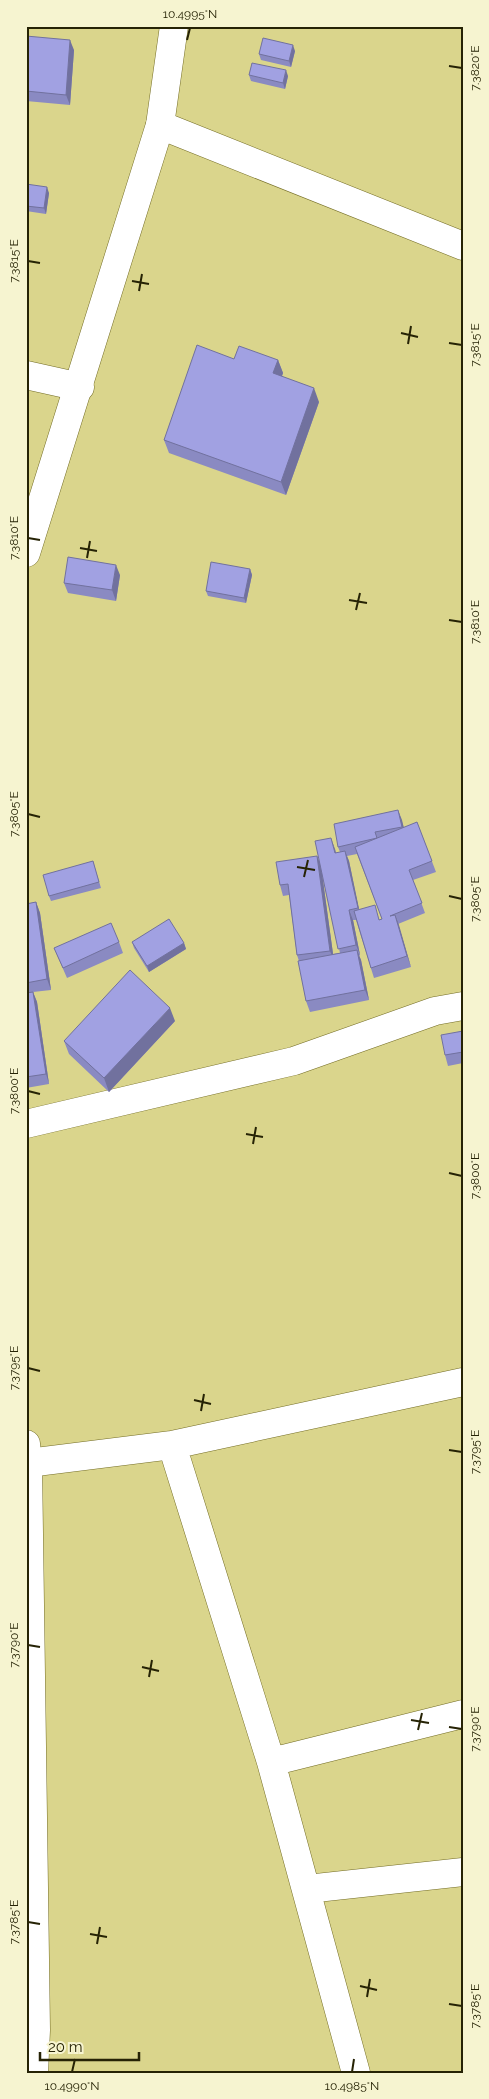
<svg xmlns="http://www.w3.org/2000/svg" width="489" height="2099" font-family="Raleway,sans-serif">
	<rect width="100%" height="100%" fill="#dad58c"/>
	<g fill="none" stroke-linecap="round" stroke-linejoin="round">
		<g stroke="#746d25" stroke-width="29">
			<path id="minor" d="M160,125L463,246
				M26,375L80,387
				M26,1124L294,1061L435,1011L463,1006
				M172,1445L271,1762L356,2073
				M28,1463L172,1445L463,1382
				M271,1762L463,1714
				M307,1889L463,1872"/>
		</g>
		<g stroke="#746d25" stroke-width="29">
			<path id="tertiary" d="M26,553L160,125L174,26
				M26,1444L28,1463L36,2030L34,2073"/>
		</g>
		<use href="#minor" stroke="#fff" stroke-width="28"/>
		<use href="#tertiary" stroke="#fff" stroke-width="28"/>
	</g>
	<path fill="#8a8ac2" fill-rule="evenodd" d="M26,36L74,50L70,105L26,101Z
		M295,51L291,67L261,60L259,54Z
		M249,75L288,76L285,89L251,81Z
		M26,184L49,193L46,214L26,211Z
		M234,359L278,360L283,373L282,376L319,402L286,495L169,453L164,440Z
		M250,569L252,575L246,603L208,596L206,591Z
		M120,575L116,601L68,593L64,583Z
		M398,810L404,828L417,822L436,872L413,880L425,913L398,924L411,967L374,978L356,920H353L360,955L359,956L361,960L369,1000L310,1012L306,1001L299,961L297,955L289,895L283,896L280,885L317,856L319,861L335,849L336,853L340,852L338,847ZM357,854L382,919L380,920L359,910L349,861L347,856ZM322,874L340,953L333,954Z
		M93,861L101,888L51,901L49,896Z
		M36,902L40,913L51,990L33,992L37,1002L49,1084L26,1088V904Z
		M119,942L123,953L67,978L54,948Z
		M132,942L184,943L186,949L149,972L134,948Z
		M175,1021L109,1092L69,1054L64,1041Z
		M463,1031V1063L448,1066L445,1055Z"/>
	<path fill="#71719e" d="M70,40L74,50L70,105L66,95Z
		M293,45L295,51L291,67L289,61Z
		M286,70L288,76L285,89L283,83Z
		M47,187L49,193L46,214L44,208Z
		M278,360L283,373L278,387L273,373Z
		M314,388L319,402L286,495L281,482Z
		M116,565L120,575L116,601L112,590Z
		M250,569L252,575L246,603L244,598Z
		M398,810L402,820L406,837L402,827Z
		M331,838L335,849L338,864L335,853Z
		M345,851L349,861L361,918L358,908Z
		M317,856L321,866L334,961L330,951Z
		M36,902L40,913L51,990L47,979Z
		M349,910L353,920L360,955L356,945Z
		M395,915L399,925L411,967L407,956Z
		M184,943L186,949L149,972L147,966Z
		M357,950L361,960L369,1000L365,990Z
		M33,992L37,1002L49,1084L46,1074Z
		M170,1008L175,1021L109,1092L104,1078Z"/>
	<path fill="#a1a1e2" stroke="#71719e" d="M26,36L70,40L66,95L26,91Z
		M263,38L293,45L289,61L259,54Z
		M252,63L286,70L283,83L249,75Z
		M26,184L47,187L44,208L26,206Z
		M197,345L234,359L239,346L278,360L273,373L314,388L281,482L164,440Z
		M68,557L116,565L112,590L64,583Z
		M211,562L250,569L244,598L206,591Z
		M398,810L402,827L375,832L377,838L338,847L334,824Z
		M417,822L432,861L409,870L422,903L390,916L395,915L407,956L371,968L354,911L375,905L379,920L382,919L355,847Z
		M331,838L335,853L345,851L358,908L349,910L356,945L338,949L315,841Z
		M317,856L330,951L297,955L288,884L280,885L276,862Z
		M93,861L99,882L49,896L43,875Z
		M36,902L47,979L26,983V904Z
		M169,919L184,943L147,966L132,942Z
		M111,923L119,942L63,968L54,948Z
		M357,950L365,990L306,1001L298,961Z
		M130,970L170,1008L104,1078L64,1041Z
		M33,992L46,1074L26,1077V993Z
		M463,1031V1052L445,1055L441,1035Z"/>
	<path fill="none" stroke="#262305" stroke-width="2" d="M187,40L190,28M449,66L462,68M28,261L40,263M132,281L149,284M139,291L142,274M401,333L418,337M449,343L462,345M408,344L411,326M28,538L40,540M80,548L97,551M87,558L90,541M349,600L367,603M356,610L360,593M449,620L462,622M28,814L40,817M297,867L315,870M304,877L308,860M449,896L462,899M28,1091L40,1094M246,1134L263,1137M253,1144L256,1127M449,1173L462,1176M28,1368L40,1371M194,1400L211,1404M201,1411L204,1394M449,1450L462,1452M28,1645L40,1647M142,1667L159,1671M149,1677L152,1660M411,1720L429,1723M449,1727L462,1729M418,1730L422,1713M28,1922L40,1924M90,1934L107,1937M97,1944L100,1927M360,1986L377,1990M367,1997L370,1979M449,2004L462,2006M72,2072L75,2059M352,2072L354,2059"/>
	<rect width="489" height="2099" fill="none" stroke="#f6f4d0" stroke-width="55"/>
	<path d="M40 2052v8h99v-8" fill="none" stroke="#262305" stroke-width="2.5"/>
	<text x="48" y="2052" font-size="15" fill="#262305" stroke="#f6f4d0" stroke-width="4" paint-order="stroke">20 m</text>
	<rect x="28" y="28" width="434" height="2044" fill="none" stroke="#262305" stroke-width="2"/>
	<g font-size="12" text-anchor="middle" fill="#262305">
		<text x="190" y="18">10.4995°N</text>
		<text transform="translate(475 68) rotate(-90)" y="4">7.3820°E</text>
		<text transform="translate(14 261) rotate(-90)" y="4">7.3815°E</text>
		<text transform="translate(475 345) rotate(-90)" y="4">7.3815°E</text>
		<text transform="translate(14 538) rotate(-90)" y="4">7.3810°E</text>
		<text transform="translate(475 622) rotate(-90)" y="4">7.3810°E</text>
		<text transform="translate(14 814) rotate(-90)" y="4">7.3805°E</text>
		<text transform="translate(475 899) rotate(-90)" y="4">7.3805°E</text>
		<text transform="translate(14 1091) rotate(-90)" y="4">7.3800°E</text>
		<text transform="translate(475 1176) rotate(-90)" y="4">7.3800°E</text>
		<text transform="translate(14 1368) rotate(-90)" y="4">7.3795°E</text>
		<text transform="translate(475 1452) rotate(-90)" y="4">7.3795°E</text>
		<text transform="translate(14 1645) rotate(-90)" y="4">7.3790°E</text>
		<text transform="translate(475 1729) rotate(-90)" y="4">7.3790°E</text>
		<text transform="translate(14 1922) rotate(-90)" y="4">7.3785°E</text>
		<text transform="translate(475 2006) rotate(-90)" y="4">7.3785°E</text>
		<text x="72" y="2090">10.4990°N</text>
		<text x="352" y="2090">10.4985°N</text>
	</g>
</svg>
